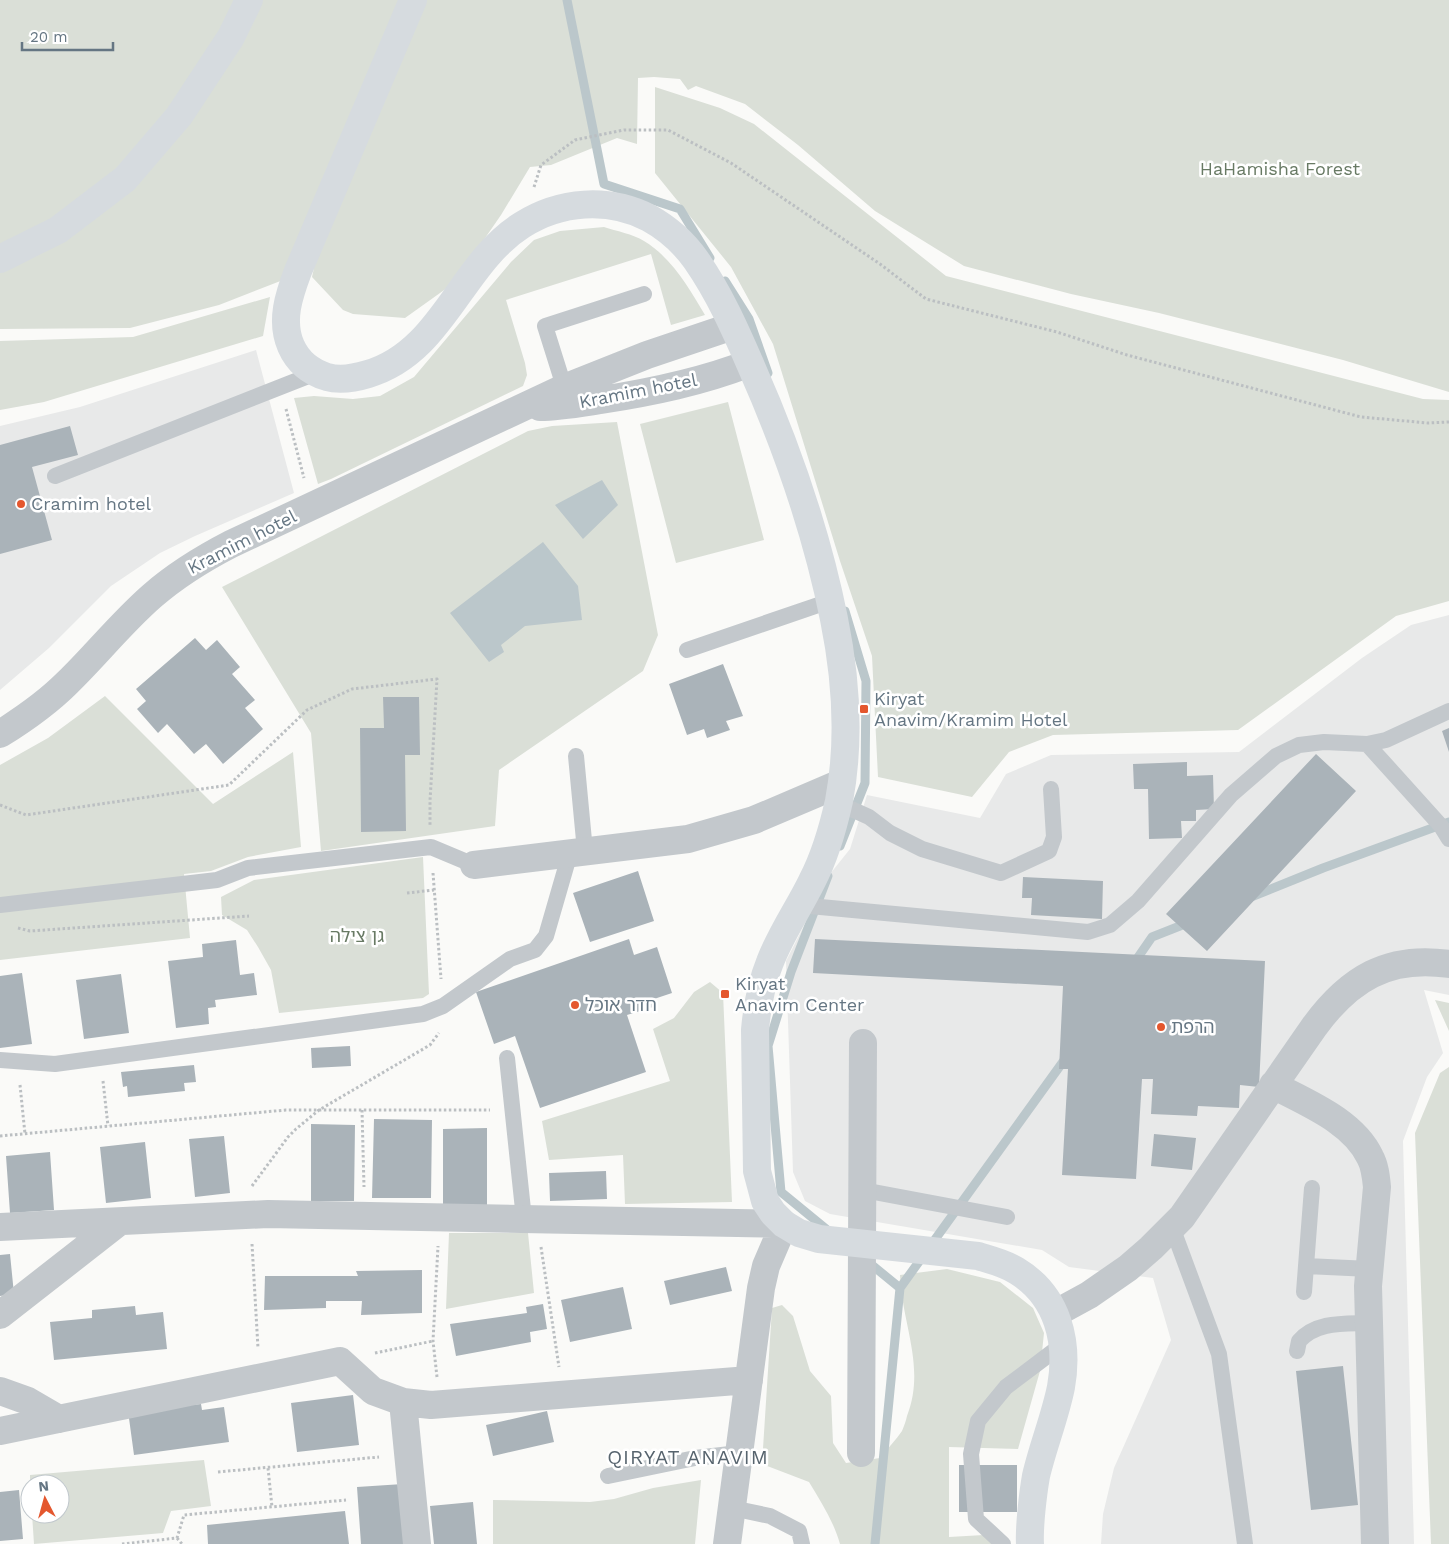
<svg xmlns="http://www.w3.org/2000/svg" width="1449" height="1544" font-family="'Work Sans','Noto Sans Hebrew',sans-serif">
	<rect width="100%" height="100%" fill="#fafaf8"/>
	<path fill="#e8e9e9" d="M256,350L294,493L195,536L160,553L111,586L49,648L0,690V426L80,407Z
		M1449,615V995L1424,990L1443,1053L1427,1077L1403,1141L1414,1544H1101L1103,1514L1114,1468L1171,1340L1153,1278L1069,1267L1042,1250L830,1214L805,1201L793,1172L786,961L830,874L850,849L867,795L980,818L1006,774L1051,755L1239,752L1362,658L1411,625Z"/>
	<path fill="#dadfd7" d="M0,0H1449V392L1343,360L1159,313L1071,294L964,266L875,211L798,145L745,104L696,86L688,90L680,79L654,77L638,78L637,144L617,138L551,165L530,167L501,215L454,283L405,318L353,314L343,310L312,277L314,268L219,305L130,328L0,329Z
		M655,87L720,108L754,124L946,276L1423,399L1449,400V601L1396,616L1238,730L1053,735L1009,752L972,797L878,777L872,656L840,561L773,344L731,267L655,173Z
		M604,227C616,231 633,234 644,241C672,258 689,288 705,315L671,325L651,254L506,300L525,363L527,375L523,386L331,479L318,484L294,398L314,396L353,399L380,396L414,377L511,262L534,240L560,231Z
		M270,297L263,336L44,402L0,410V341L133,337Z
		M728,402L764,540L676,563L640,424Z
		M617,422L658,635L643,671L499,770L495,826L321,851L311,733L222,587L528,431L552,426Z
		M105,696L213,804L293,752L301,847L248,857L211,871L184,874L190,938L0,960V765L48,738Z
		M423,857L429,994L423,998L279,1013L271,970L258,947L247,930L222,915L221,897L254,880Z
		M710,982L723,993L732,1202L625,1204L623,1155L549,1160L542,1121L670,1081L653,1029L674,1018L694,992Z
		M1435,1000L1449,1003V1031Z
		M1449,1067V1544H1431L1415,1133L1440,1073Z
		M449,1233H528L534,1293L446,1309Z
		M947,1269L1000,1282L1033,1308L1044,1333L1040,1371L1018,1449L949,1447V1537L1001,1534L1000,1544H840C834,1522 821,1502 809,1482L762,1464L772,1308L782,1305L793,1316L810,1371L831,1396L833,1443L846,1463L880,1458C887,1449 896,1440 902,1431C904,1426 906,1421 907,1416C926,1367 902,1325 900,1275Z
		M204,1460L211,1506L171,1511L163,1533L34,1544L32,1514H60V1484H30V1475Z
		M701,1480L695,1544H493V1500L590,1502L614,1499L653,1488Z"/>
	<path fill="#bbc7cb" d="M602,480L618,505L583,539L555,505Z
		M543,542L578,586L582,620L525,626L501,645L504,652L489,662L450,613Z"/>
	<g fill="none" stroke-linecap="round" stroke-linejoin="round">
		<path stroke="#bbc7cb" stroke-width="9" d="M567,0L604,184L680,209L710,258
			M725,281L749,319L768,373
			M840,846L865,783L866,681L845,611
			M828,876L791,972L768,1046L781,1192L831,1233
			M1251,897L1323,868L1449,822
			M1134,963L1152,937L1190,922
			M867,1261L900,1288L875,1544
			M900,1288L1065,1059"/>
	</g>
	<path fill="#aab3b9" d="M70,426L78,455L32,467L52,540L0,554V445Z
		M195,638L206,650L217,640L240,667L232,674L255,700L245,708L263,729L223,764L206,744L194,754L167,724L158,733L137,709L146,701L136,689Z
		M723,664L743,716L726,721L730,730L707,738L704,729L687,735L669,684Z
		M383,697H419L420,755H405L406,831L361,832L360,728H384Z
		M1449,728V752L1442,731Z
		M1316,754L1356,791L1207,951L1166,914Z
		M1187,762V776L1213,775L1214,809L1196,810V821H1181L1182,838L1149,839L1148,789H1134L1133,764Z
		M638,871L654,921L590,942L573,893Z
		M1023,877L1103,881L1102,919L1031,915L1032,898H1022Z
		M629,939L634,955L657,947L672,993L651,1000L653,1007L627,1015L646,1072L540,1108L515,1036L494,1044L476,992Z
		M815,939L1265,961L1259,1087L1240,1085L1239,1108L1198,1106L1197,1116L1151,1114L1153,1079H1142L1136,1179L1062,1175L1068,1069H1059L1063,986L813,973Z
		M236,940L240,975L254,973L257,995L215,1000L216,1007L208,1008L209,1024L176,1028L168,961L203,957L202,944Z
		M22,973L32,1044L0,1048V976Z
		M121,974L129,1033L84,1039L76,980Z
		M350,1046L351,1066L312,1068L311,1048Z
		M194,1065L196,1082L184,1083L185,1091L128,1097L127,1086L123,1087L121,1072Z
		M374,1119L432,1120L431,1198H372Z
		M311,1124L355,1125L354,1201H311Z
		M487,1128V1206L443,1207V1129Z
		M1154,1134L1196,1138L1192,1170L1151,1166Z
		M224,1136L230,1193L195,1197L189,1139Z
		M145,1142L151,1198L106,1203L100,1147Z
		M50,1152L54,1210L10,1213L6,1156Z
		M606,1171L607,1199L550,1201L549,1173Z
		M10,1254L14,1294L0,1296V1255Z
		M726,1267L732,1291L670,1305L664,1281Z
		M422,1270V1313L361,1315L362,1301H326V1308L264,1310L265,1276H358L356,1271Z
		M623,1287L632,1329L570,1342L561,1300Z
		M543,1304L547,1329L530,1332L531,1342L456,1356L450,1324L527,1313L526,1307Z
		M135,1306L136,1315L163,1312L167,1349L54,1360L50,1322L92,1318V1310Z
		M1343,1366L1358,1505L1311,1510L1296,1371Z
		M353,1395L359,1445L297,1452L291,1403Z
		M201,1404L202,1410L224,1407L229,1442L134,1455L128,1411Z
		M547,1411L554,1442L493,1456L486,1425Z
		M959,1465H1017V1512H959Z
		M403,1484L407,1544H361L357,1487Z
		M19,1490L23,1539L0,1541V1492Z
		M473,1502L477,1544H434L430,1506Z
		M345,1511L349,1544H208L207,1525Z"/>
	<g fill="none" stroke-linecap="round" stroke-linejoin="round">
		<path stroke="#bbbfc2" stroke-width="3" stroke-dasharray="2.5 2.5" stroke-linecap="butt" d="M534,187L541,165L575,140L624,130H668L731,163L880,264L926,299L1057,332L1127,355L1361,417L1428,423L1449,422
			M286,409L304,478
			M0,805L26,815L229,785L307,710L352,689L437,679L430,801V825
			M433,873L441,979
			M407,893L434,890
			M18,928L30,931L249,916
			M103,1081L108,1126
			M20,1085L25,1134
			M362,1110L364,1187
			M0,1136L286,1110H490
			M252,1186L288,1137L296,1129L319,1110L430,1045L439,1033
			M252,1244L258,1348
			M541,1247L559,1367
			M375,1353L433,1341
			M437,1377L433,1341L438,1246
			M268,1468L272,1507
			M218,1472L379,1457
			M177,1538L182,1544
			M122,1544L177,1538L184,1515L346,1500"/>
		<path stroke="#c3c8cc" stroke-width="16" d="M567,396L545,326L644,294
			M55,476L316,373
			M687,650L830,601
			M1367,744L1441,826L1449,839
			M576,756L585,851
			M838,803L869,817L890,833L922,849L1001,873L1049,851L1054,837L1051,789
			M0,905L217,880L248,868L431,847L474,865
			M799,905L1088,932L1110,925L1138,901L1231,795L1276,756L1299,745L1324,742L1367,744L1386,740L1449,711
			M507,1058L524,1219
			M0,1060L55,1064L423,1014L443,1006L510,959L535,950L546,936L570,853
			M863,1190L1007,1217
			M1172,1227L1219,1354L1245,1544
			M1306,1266L1370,1269
			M1304,1292L1312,1188
			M1297,1351L1299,1341C1317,1321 1344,1324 1369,1323
			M608,1476L695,1458L739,1453
			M732,1508L770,1516L799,1531L802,1544
			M1003,1544L976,1519L971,1454L978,1421L1006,1387L1063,1344"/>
		<path stroke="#c3c8cc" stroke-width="28" d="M540,407C560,407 581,403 601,400C652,392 701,382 750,363
			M0,734C24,719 47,703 67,683C96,655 121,623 152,596C176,575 202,559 231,544L564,388L647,355L733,326
			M474,865L688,839L754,820L841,783
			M1273,1085C1307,1103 1353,1121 1370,1157C1375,1166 1376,1177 1377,1187L1368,1286L1375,1544
			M0,1227L268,1214L784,1224L766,1266L761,1288L727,1544
			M1056,1313L1089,1295L1128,1268L1151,1248L1182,1217L1314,1027C1349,979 1388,955 1449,964
			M0,1315L119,1222
			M0,1391L28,1401L59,1419
			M403,1402L417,1544
			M0,1431L340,1361L373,1391L403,1402L431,1405L749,1380
			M861,1453L863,1043"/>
		<path stroke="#d6dbdf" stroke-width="28" d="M413,0L298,271C289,295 280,321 291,346C298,362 311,372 327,377C341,381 355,378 368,374C443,352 460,264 522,225C560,201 608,197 649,218C667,228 684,243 696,260C719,293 735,329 751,366C786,445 817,534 834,619C846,678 850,742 839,801C833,828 825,856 812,881C799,908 781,933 770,962C761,984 757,1007 755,1030L757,1171L765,1201L773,1213L784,1224L799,1233L819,1239L978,1256C991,1260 1005,1263 1017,1271C1058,1296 1069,1342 1061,1387C1055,1417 1043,1446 1036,1476C1033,1493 1029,1527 1030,1544
			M0,259L58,230L125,179L179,116L231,37L249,0"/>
	</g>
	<g fill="#e4572e" stroke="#fff" stroke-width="2">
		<circle cx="21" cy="504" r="5"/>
		<rect x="859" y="704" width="10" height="10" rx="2.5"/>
		<rect x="720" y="989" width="10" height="10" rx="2.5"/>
		<circle cx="575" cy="1005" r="5"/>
		<circle cx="1161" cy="1027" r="5"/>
	</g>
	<g text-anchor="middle" stroke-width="5" stroke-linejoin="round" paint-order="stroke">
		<g font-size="18" fill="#687a64" stroke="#fff">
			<text x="1280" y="175">HaHamisha Forest</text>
			<text x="357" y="942">גן צילה</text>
		</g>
		<g font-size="18" fill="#657683" stroke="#fff">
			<text transform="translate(638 391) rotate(-11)" y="6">Kramim hotel</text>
			<text transform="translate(242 542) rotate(-27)" y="6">Kramim hotel</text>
		</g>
		<g font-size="18" fill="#657683" stroke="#fff" text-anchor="start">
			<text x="31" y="510">Cramim hotel</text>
			<text x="874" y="705">Kiryat<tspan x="874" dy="21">Anavim/Kramim Hotel</tspan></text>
			<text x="735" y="990">Kiryat<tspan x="735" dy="21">Anavim Center</tspan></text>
			<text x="585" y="1011">חדר אוכל</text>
			<text x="1171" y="1033">הרפת</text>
		</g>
		<g font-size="20" letter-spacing="1" fill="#57646e" stroke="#fff">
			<text x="688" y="1464">QIRYAT ANAVIM</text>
		</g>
	</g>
	<g transform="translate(45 1499) rotate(354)"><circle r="24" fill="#ffffff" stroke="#c1c8cd"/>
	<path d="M0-4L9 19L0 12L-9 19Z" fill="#e4572e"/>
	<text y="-8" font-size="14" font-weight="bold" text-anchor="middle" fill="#657683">N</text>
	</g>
	<path d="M22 42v8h91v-8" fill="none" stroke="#657683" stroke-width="2.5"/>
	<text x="30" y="42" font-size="15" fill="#657683" stroke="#ffffff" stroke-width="4" paint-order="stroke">20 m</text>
</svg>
